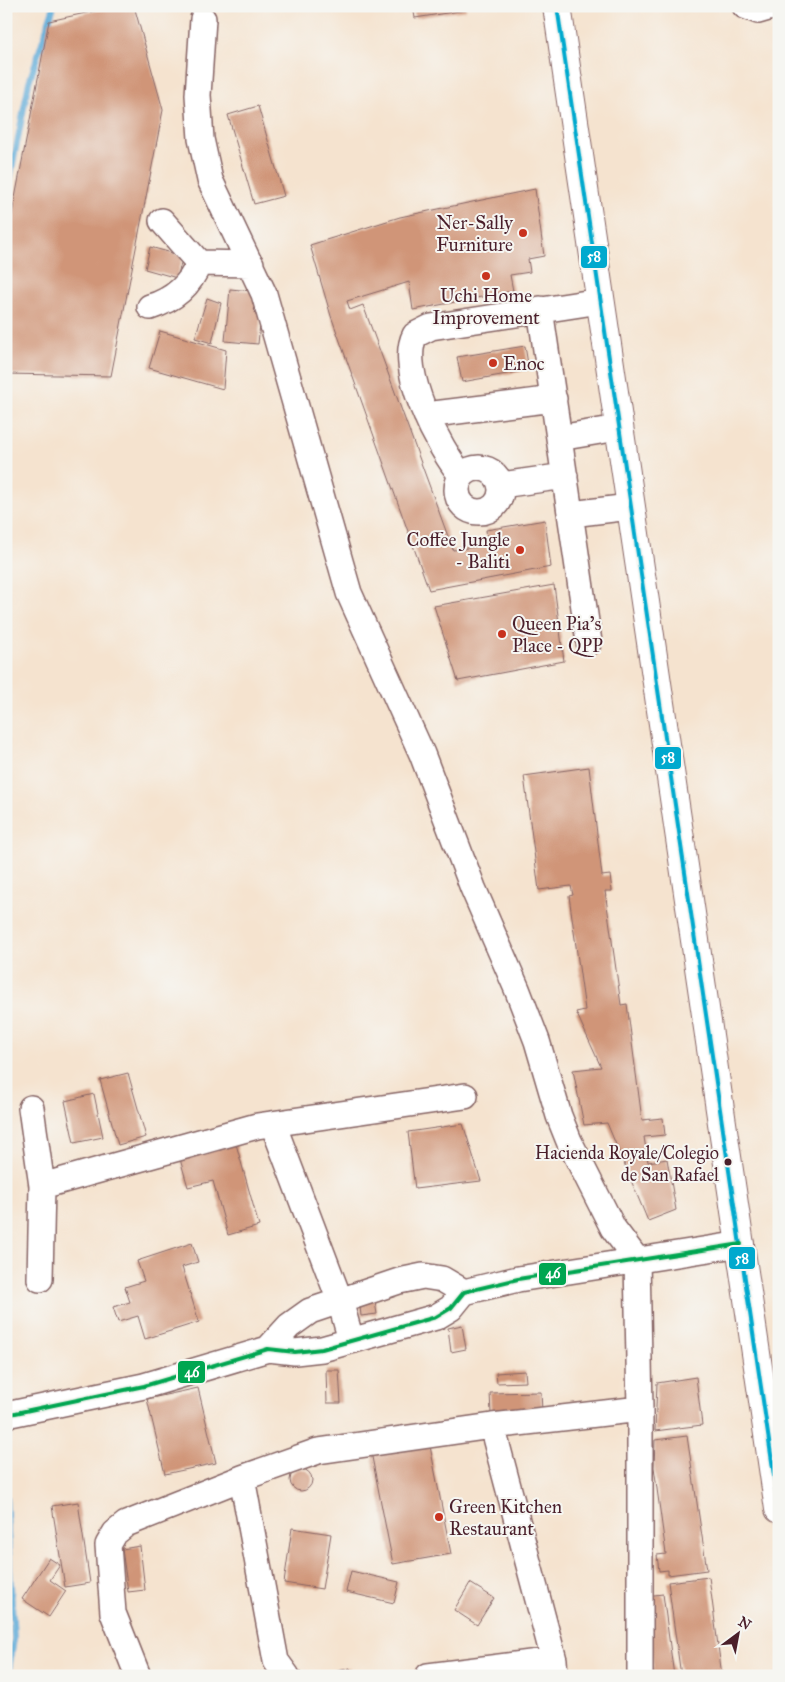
<svg xmlns="http://www.w3.org/2000/svg" width="785" height="1682" font-family="'IM FELL Great Primer',serif">
	<rect width="100%" height="100%" fill="#f6f6f2"/>
	<filter id="ink" filterUnits="userSpaceOnUse"><feTurbulence type="fractalNoise" baseFrequency=".02" numOctaves="2"/><feDisplacementMap in="SourceGraphic" scale="10" xChannelSelector="R" yChannelSelector="G"/><feConvolveMatrix kernelMatrix="1 2 1 2 8 2 1 2 1" color-interpolation-filters="sRGB"/></filter>
	<filter id="wash" filterUnits="userSpaceOnUse"><feTurbulence type="fractalNoise" baseFrequency=".0096" numOctaves="4" result="noise"/><feDisplacementMap in="SourceGraphic" scale="20" xChannelSelector="R" yChannelSelector="G"/><feGaussianBlur stdDeviation="1.12" result="paint"/><feColorMatrix in="noise" values="0 0 0 0 0 0 0 0 0 0 0 0 0 0 0 0 0 1.4 0 .05"/><feComposite in="paint" operator="in"/></filter>
	<g filter="url(#wash)">
		<rect width="100%" height="100%" fill="#f5e3cf"/>
		<g fill="none" stroke-linecap="round" stroke-linejoin="round">
			<path stroke="#5fabd8" stroke-width="6" d="M6,199L29,82L54,6
				M6,1498L14,1639L8,1676"/>
		</g>
		<g id="blocks">
			<path fill="#d09578" d="M118,6H134L163,110L111,376L6,374V245L49,21Z
				M413,6H466V10L415,18Z
				M258,106L284,196L254,204L228,115Z
				M535,189L544,256L528,259L530,272L510,275L513,291L413,310L409,282L347,301L350,310L363,305L453,550L488,545L486,530L545,520L551,567L429,590L331,316L310,245L400,217Z
				M150,247L183,256L177,278L145,269Z
				M230,289L263,292L258,344L225,341Z
				M207,298L221,303L212,343L195,338Z
				M160,331L226,350L223,389L149,368Z
				M525,346L529,370L462,382L457,357Z
				M554,585L564,661L458,681L434,606Z
				M589,767L602,876L610,875L612,891H605L621,1005L627,1004L642,1120L663,1118L665,1135L644,1137L648,1162L667,1159L676,1210L648,1221L607,1123L584,1125L573,1070L601,1067L576,1012L585,1010L569,896L573,895L571,886L539,890L524,776Z
				M128,1073L146,1137L118,1145L100,1080Z
				M94,1094L103,1137L74,1143L65,1101Z
				M463,1124L481,1181L415,1189L408,1132Z
				M236,1144L259,1226L228,1235L213,1181L188,1187L180,1159Z
				M192,1243L198,1262L182,1267L199,1322L145,1339L138,1316L118,1322L113,1307L130,1302L125,1287L144,1281L137,1261Z
				M374,1295L377,1314L361,1316L359,1297Z
				M462,1325L466,1349L451,1352L448,1328Z
				M326,1370H339L341,1403H327Z
				M525,1371L526,1382L497,1383L496,1373Z
				M696,1377L702,1425L655,1431L657,1383Z
				M198,1388L216,1463L165,1474L147,1399Z
				M541,1392L542,1411L491,1413L490,1393Z
				M687,1436L707,1570L668,1575V1570L659,1571L657,1555L666,1554L654,1467L655,1440Z
				M429,1441L451,1554L393,1564L371,1452Z
				M290 1480a11 11 0 1 1 22 0a11 11 0 1 1-22 0Z
				M78,1502L90,1583L65,1587L52,1506Z
				M292,1528L331,1534L322,1589L284,1583Z
				M140,1546L145,1590L128,1592L122,1549Z
				M49,1558L60,1565L50,1580L66,1591L49,1617L22,1599Z
				M351,1571L399,1582L394,1603L346,1592Z
				M709,1577L722,1676H681L668,1582Z
				M470,1583L494,1598L477,1625L454,1610Z
				M663,1594L674,1676H654L646,1596Z
				M350,1668L352,1676H322V1675Z"/>
		</g>
	</g>
	<g filter="url(#ink)">
		<use href="#blocks" fill-opacity="0" stroke="#866464" stroke-width="1"/>
		<g fill="none" stroke-linecap="round" stroke-linejoin="round">
			<g stroke="#866464" stroke-width="28">
				<path id="minor" d="M745,6L758,11L775,6
					M203,19L198,95L201,139L210,180L264,294L349,593L422,754L473,888L517,989L537,1041L559,1116L569,1141L613,1228L637,1260L640,1409V1676
					M162,221L199,263L251,264
					M150,307C173,300 190,286 199,263
					M540,309L559,438L618,428
					M426,415L554,399
					M559,438L589,642
					M457 490a22 22 0 1 1 44 0a22 22 0 1 1-44 0Z
					M462,476C439,449 397,369 415,335L431,327L600,301
					M501,485L565,476
					M571,514L630,507
					M31,1108L42,1186L40,1279
					M273,1124L340,1301L351,1340
					M42,1186L257,1126L465,1096
					M268,1349L289,1326L310,1311L399,1281L423,1276L442,1279L464,1292
					M6,1415L144,1386L268,1349L295,1352L322,1349L436,1317L451,1308L464,1292L518,1279L741,1244
					M492,1426L554,1660L555,1676
					M242,1478L276,1661L287,1676
					M138,1676L113,1613L108,1545L115,1533L126,1524L242,1478L318,1451L492,1426L640,1409
					M428,1676L554,1660"/>
			</g>
			<g stroke="#866464" stroke-width="30">
				<path id="highway" d="M557,6L779,1509"/>
			</g>
			<use href="#minor" stroke="#fff" stroke-width="25"/>
			<use href="#highway" stroke="#fff" stroke-width="28"/>
			<g stroke="#f6f6f2" stroke-width="8">
				<path id="bus-1" d="M557,6L779,1509"/>
			</g>
			<g stroke="#f6f6f2" stroke-width="8">
				<path id="bus-2" d="M6,1415L144,1386L268,1349L295,1352L322,1349L436,1317L451,1308L464,1292L518,1279L741,1244"/>
			</g>
			<use href="#bus-1" stroke="#00a9ce" stroke-width="4"/>
			<use href="#bus-2" stroke="#00a651" stroke-width="4"/>
		</g>
	</g>
	<g fill="#c8321e" stroke="#f6f6f2" stroke-width="2">
		<circle cx="523" cy="233" r="5"/>
		<circle cx="486" cy="276" r="5"/>
		<circle cx="493" cy="363" r="5"/>
		<circle cx="520" cy="550" r="5"/>
		<circle cx="502" cy="634" r="5"/>
		<circle cx="439" cy="1517" r="5"/>
	</g>
	<circle fill="#4a1f2b" stroke="#f6f6f2" stroke-width="2" cx="728" cy="1162" r="4.5"/>
	<g text-anchor="middle" stroke-width="4" stroke-linejoin="round" paint-order="stroke">
		<g font-size="18" fill="#4a1f2b" stroke="#f6f6f2" text-anchor="end">
			<text x="719" y="1159">Hacienda Royale/Colegio<tspan x="719" dy="22">de San Rafael</tspan></text>
		</g>
		<g font-size="19" fill="#4a1f2b" stroke="#f6f6f2" text-anchor="start">
			<text x="513" y="229" text-anchor="end">Ner-Sally<tspan x="513" dy="22">Furniture</tspan></text>
			<text x="486" y="302" text-anchor="middle">Uchi Home<tspan x="486" dy="22">Improvement</tspan></text>
			<text x="503" y="370">Enoc</text>
			<text x="510" y="546" text-anchor="end">Coffee Jungle<tspan x="510" dy="22">- Baliti</tspan></text>
			<text x="512" y="630">Queen Pia’s<tspan x="512" dy="22">Place - QPP</tspan></text>
			<text x="449" y="1513">Green Kitchen<tspan x="449" dy="22">Restaurant</tspan></text>
		</g>
	</g>
	<g stroke="#f6f6f2" stroke-width="2">
		<rect x="580" y="245" width="28" height="24" rx="5" fill="#00a9ce"/>
		<rect x="654" y="746" width="28" height="24" rx="5" fill="#00a9ce"/>
		<rect x="728" y="1246" width="28" height="24" rx="5" fill="#00a9ce"/>
		<rect x="538" y="1262" width="29" height="24" rx="5" fill="#00a651"/>
		<rect x="177" y="1360" width="29" height="24" rx="5" fill="#00a651"/>
	</g>
	<g font-size="14" text-anchor="middle" font-weight="bold" fill="#fff">
		<text x="594" y="261">58</text>
		<text x="668" y="762">58</text>
		<text x="742" y="1263">58</text>
		<text x="553" y="1278">46</text>
		<text x="192" y="1377">46</text>
	</g>
	<rect width="785" height="1682" fill="none" stroke="#f6f6f2" stroke-width="25"/>
	<g transform="translate(738 1634) rotate(32)" stroke="#f6f6f2" stroke-width="4" paint-order="stroke">
	<path d="M0-4L9 19L0 12L-9 19Z" fill="#4a1f2b"/>
	<text y="-8" font-size="14" font-weight="bold" text-anchor="middle" fill="#4a1f2b">N</text>
	</g>
</svg>
